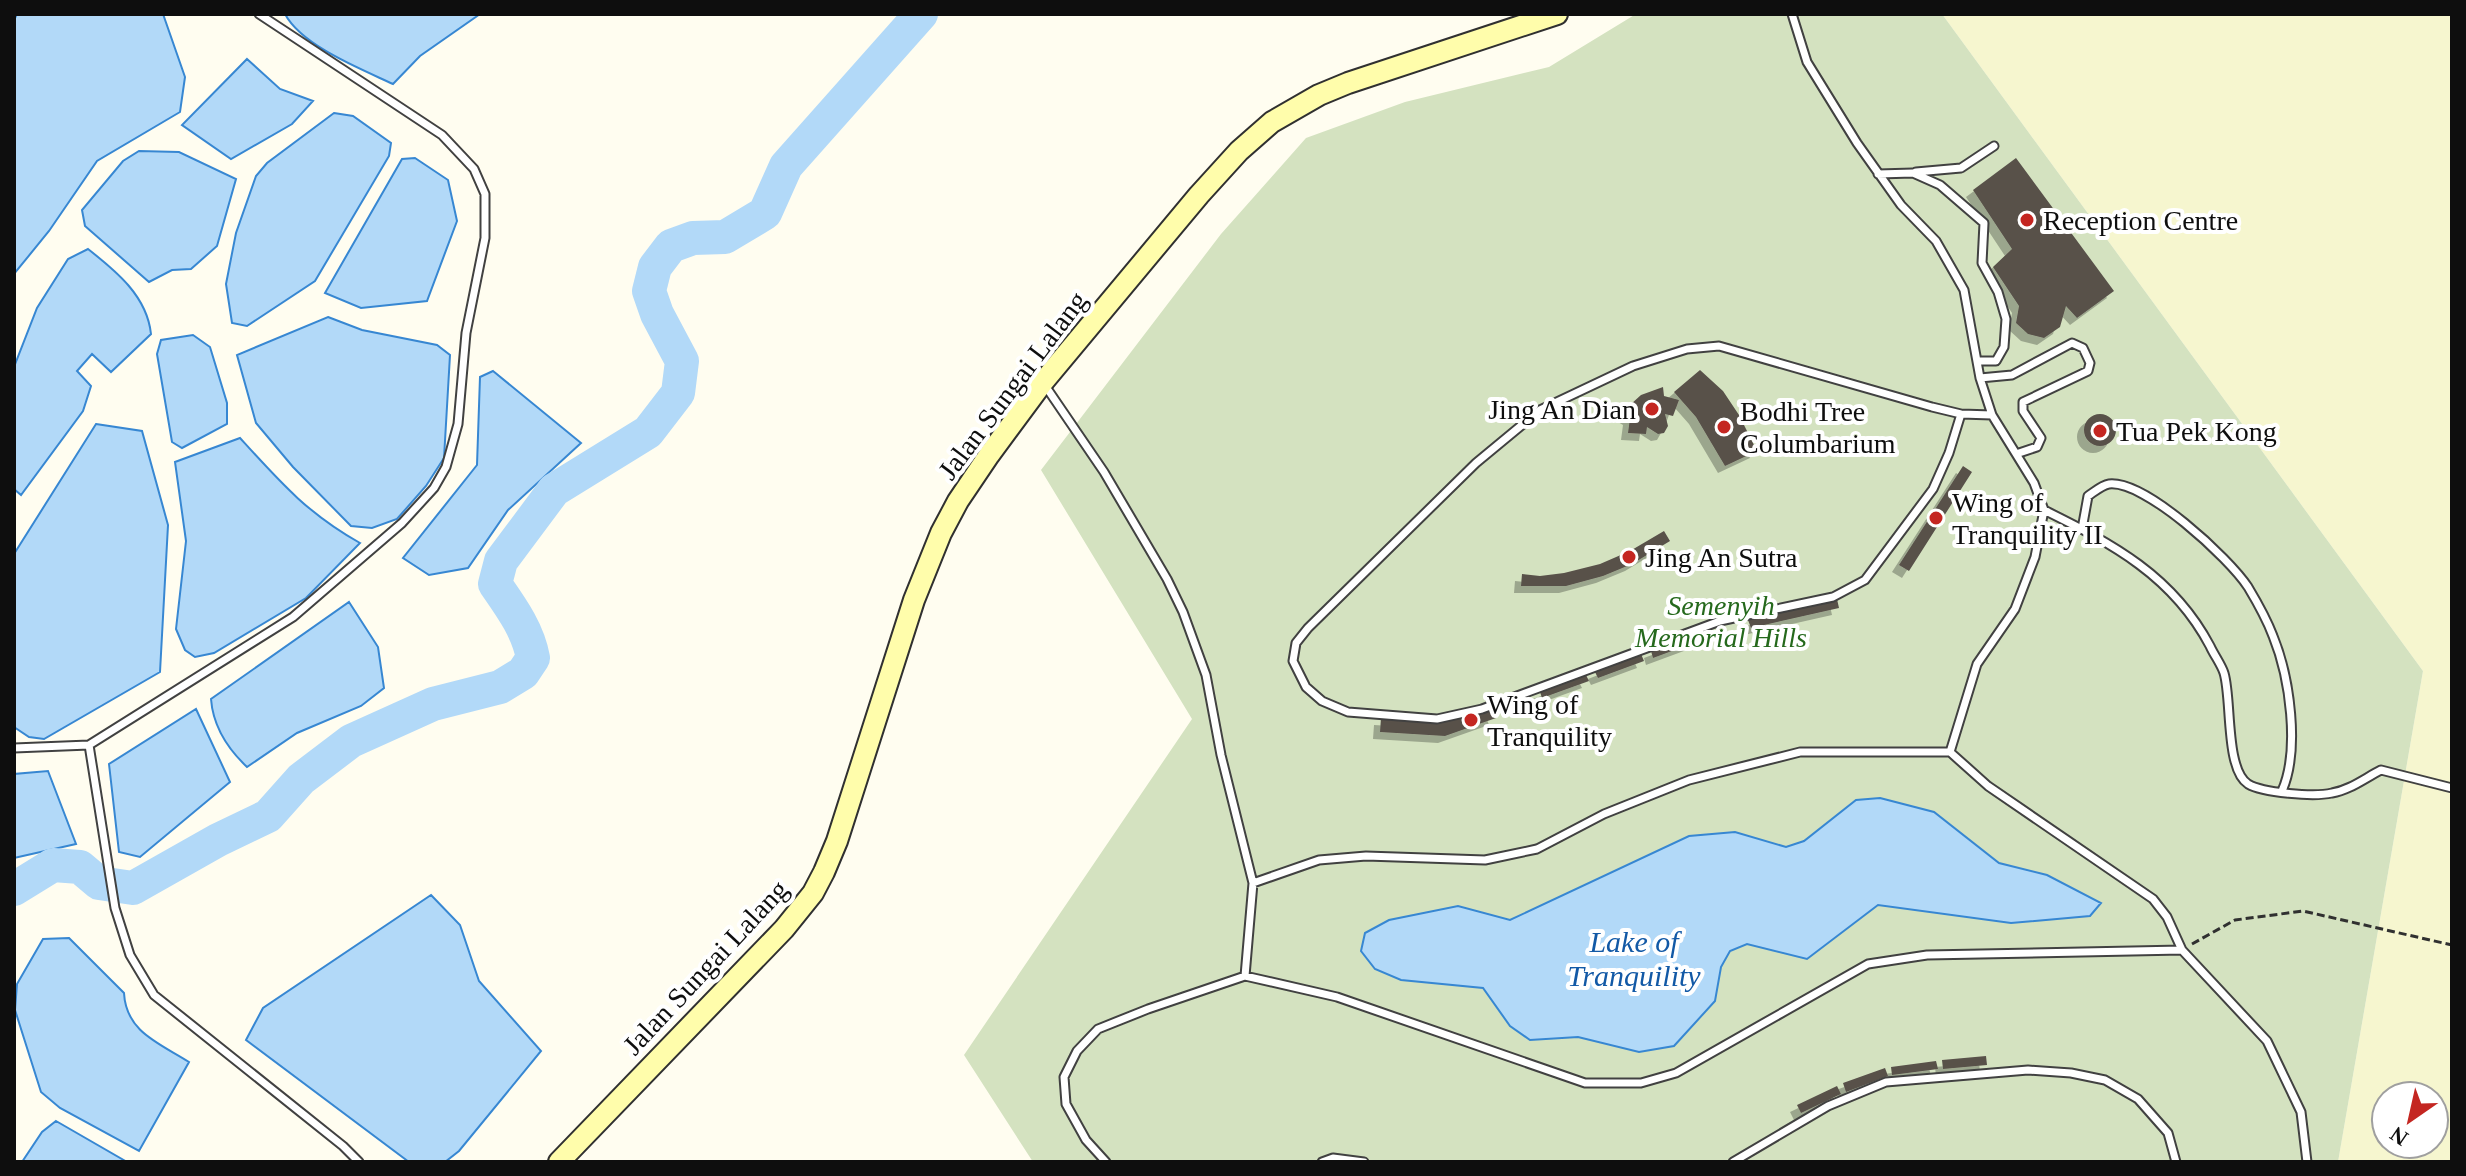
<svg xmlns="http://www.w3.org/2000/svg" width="2466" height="1176" font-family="Georgia,serif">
	<defs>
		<filter id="shadow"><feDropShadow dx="-7" dy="7" stdDeviation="0" flood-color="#0004"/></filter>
	</defs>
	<rect width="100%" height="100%" fill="#fffdf0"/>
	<path fill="#f6f6cf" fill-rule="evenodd" d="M1942,14H2452V1162H2338L2423,671ZM2386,1096H2434V1144H2386Z"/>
	<path fill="#d4e2c0" d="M1636,14H1942L2423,671L2338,1162H1033L964,1055L1192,719L1041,470L1221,234L1306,138L1405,102L1549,67Z"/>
	<path fill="#b2d9f8" stroke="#3787d2" stroke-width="2" d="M17,14H163L185,77L180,112L97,161L49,231L14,274V20Z
		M285,14H480L420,56L393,84C361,69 302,46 285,14Z
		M247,59L280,89L313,101L292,124L231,159L182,125Z
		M334,113L353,116L391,143L389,156L315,281L247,326L232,323L226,284L236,233L256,176L267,163Z
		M139,151L179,152L236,179L217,246L191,269L172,270L149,282L85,226L82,210L123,161Z
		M415,158L448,180L457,221L427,301L361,308L325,293L402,159Z
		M88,249C116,271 147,296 151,334L111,372L92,354L77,371L91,386L83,411L21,495L14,489V367L37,308L68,259Z
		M328,317L362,330L437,345L450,355L444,458L426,486L397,519L372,528L351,526L293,467L256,423L237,355Z
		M193,335L210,347L227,403V424L182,448L172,442L157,354L161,340Z
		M493,371L581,443L508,510L468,568L429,575L403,558L477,465L480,377Z
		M96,424L142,431L168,525L160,672L44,739L29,737L14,727V554Z
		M240,438C280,482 308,514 360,543L306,598L214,653L195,657L185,650L176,629L186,541L175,462Z
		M349,602L378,647L384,688L361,706L297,733L247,767C228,749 213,726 211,699Z
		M196,709L230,782L140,857L119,852L109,764Z
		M48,771L76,844L14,858V774Z
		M1880,798L1934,812L1999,863L2047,875L2101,903L2090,916L2011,923L1878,905L1807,959L1747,944L1730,951L1721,967L1715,1001L1674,1046L1639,1052L1578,1037L1530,1040L1510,1026L1483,988L1401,980L1375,969L1361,951L1365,933L1389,920L1458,906L1510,920L1689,836L1735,832L1786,847L1804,841L1856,800Z
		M431,895L460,925L479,981L541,1051L459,1151L445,1162H409L246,1040L263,1008Z
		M69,938L124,993C126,1032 159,1043 189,1062L139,1151L60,1108L41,1092L15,1010L17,984L43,939Z
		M56,1121L127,1162H22L42,1132Z"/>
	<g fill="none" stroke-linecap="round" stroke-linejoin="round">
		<path stroke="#b2d9f8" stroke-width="34" d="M14,889L53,865L80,867L99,883L133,888L218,840L268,816L301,779L351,741L433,704L500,687L523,673L533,658C528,630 511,607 495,584L501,561L554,490L648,432L678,393L682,361L657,314L649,291L655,267L671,246L693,238L725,237L765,213L786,166L921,14"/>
	</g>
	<path fill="#58514a" filter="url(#shadow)" d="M2016,158L2114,291L2077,318L2066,306L2060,327L2044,338L2028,334L2016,323L2019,306L1993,267L2012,249L1973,190Z
		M1700,370L1723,391L1739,415L1757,451L1725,466L1696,417L1674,392Z
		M1663,387L1664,396L1679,400L1673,416L1665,414L1668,426L1664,433L1658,434L1647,427L1646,434L1628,433L1630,418L1625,415L1631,404L1641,395Z
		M2084 430a16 16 0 1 1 32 0a16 16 0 1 1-32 0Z
		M1963,466L1972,472L1909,571L1899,565Z
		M1664,531L1670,541L1632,564L1603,576L1566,586H1521L1522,574L1540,576L1564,573L1600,564L1630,551Z
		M1837,599L1839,608L1751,628L1748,620Z
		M1696,634L1699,641L1653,658L1651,651Z
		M1641,654L1644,661L1598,678L1595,672Z
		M1586,675L1589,681L1542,698L1540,692Z
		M1492,707L1496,718L1445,736L1380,732L1381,718L1446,722Z
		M1986,1056L1987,1065L1943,1069L1942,1060Z
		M1936,1061L1938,1069L1892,1075L1891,1067Z
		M1885,1068L1888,1076L1846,1092L1843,1083Z
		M1837,1086L1841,1094L1801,1113L1797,1105Z"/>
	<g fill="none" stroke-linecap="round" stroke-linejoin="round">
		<g stroke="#414141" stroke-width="11">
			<path id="lane" d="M1792,14L1807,62L1857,143L1901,205L1936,241L1964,290L1980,378L1992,415L2034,483L2044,510L2035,557L2015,609L1977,664L1950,752
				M1916,172L1961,168L1994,146
				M1878,174L1913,173L1940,185L1984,223L1982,263L1998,292L2006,319L2004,347L1996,361H1977
				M1980,378L2012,375L2072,343L2083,348L2090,363L2088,371L2023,402V411L2041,438L2037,447L2016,454
				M1044,384L1104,472L1167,579L1183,612L1206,675L1221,755L1253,883L1245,976
				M1961,414L1949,453L1933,489L1865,580L1833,597L1720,621L1482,709L1437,719L1348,712L1322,701L1306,687L1293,661L1296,643L1308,628L1476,463L1540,410L1633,366L1687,349L1719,346L1932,407L1961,414L1992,415
				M2044,510C2113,544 2173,576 2210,646C2214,655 2221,664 2224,673C2232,699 2225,769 2248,784C2263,793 2314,797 2332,793C2350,790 2365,778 2381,770L2452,788
				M2082,529L2088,496C2094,492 2102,485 2109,484C2145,480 2229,558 2248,587C2257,602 2267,620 2273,636C2290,678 2300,750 2282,791
				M89,745L115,908L130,955L154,995L343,1146L359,1162
				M14,748L89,745L293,617L402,523L434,488L446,467L458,424L466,333L485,238V194L474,169L442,135L259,14
				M1253,883L1319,860L1366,856L1485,860L1537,849L1604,814L1689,780L1800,752H1950L1988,786L2153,899L2167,917L2182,950L2267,1041L2301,1112L2307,1162
				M1106,1162L1086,1140L1066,1104L1064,1077L1077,1051L1098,1029L1148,1009L1245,976L1337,997L1585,1083H1641L1676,1073L1868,964L1927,955L2182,950
				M1322,1162L1333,1158L1364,1162
				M1733,1162L1828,1106L1886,1082L2028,1070L2071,1073L2105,1080L2138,1099L2168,1133L2176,1162"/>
		</g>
		<g stroke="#303030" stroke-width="24">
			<path id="secondary" d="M559,1162L784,929L813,893L824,872L837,841L914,600L941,533L958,501L989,455L1043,382L1199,195L1239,151L1272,122L1319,95L1348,83L1557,14"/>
		</g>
		<path stroke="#303030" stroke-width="3" stroke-dasharray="8 4" stroke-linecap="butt" d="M2192,944L2235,920L2303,911L2452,945"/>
		<use href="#lane" stroke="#fff" stroke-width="7"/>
		<use href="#secondary" stroke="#fffdab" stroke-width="20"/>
	</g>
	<g fill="#c42621" stroke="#fff" stroke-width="3">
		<circle cx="2027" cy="220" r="8"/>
		<circle cx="1652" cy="409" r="8"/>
		<circle cx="1724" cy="427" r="8"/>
		<circle cx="2100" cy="431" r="8"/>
		<circle cx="1936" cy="518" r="8"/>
		<circle cx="1629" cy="557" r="8"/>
		<circle cx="1471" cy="720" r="8"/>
	</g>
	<g text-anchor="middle" stroke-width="8" stroke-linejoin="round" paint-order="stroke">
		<g font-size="28" fill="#0e0e0e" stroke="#fff" text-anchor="start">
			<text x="2043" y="230">Reception Centre</text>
			<text x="1636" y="419" text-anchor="end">Jing An Dian</text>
			<text x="1740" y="421">Bodhi Tree<tspan x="1740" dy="32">Columbarium</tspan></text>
			<text x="2116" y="441">Tua Pek Kong</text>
			<text x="1952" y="512">Wing of<tspan x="1952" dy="32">Tranquility II</tspan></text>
			<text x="1645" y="567">Jing An Sutra</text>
			<text x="1487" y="714">Wing of<tspan x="1487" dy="32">Tranquility</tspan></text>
		</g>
		<g font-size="28" fill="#0e0e0e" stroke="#fff">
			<text transform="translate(1012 385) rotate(-53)" y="10">Jalan Sungai Lalang</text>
			<text transform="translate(705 967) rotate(-47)" y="10">Jalan Sungai Lalang</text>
		</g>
		<g font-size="28" font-style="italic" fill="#25691c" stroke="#fff">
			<text x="1721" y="615">Semenyih<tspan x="1721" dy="32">Memorial Hills</tspan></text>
		</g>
		<g font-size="30" font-style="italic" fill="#1259a6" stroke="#fff">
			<text x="1634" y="952">Lake of<tspan x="1634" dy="34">Tranquility</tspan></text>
		</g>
	</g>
	<rect width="2466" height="1176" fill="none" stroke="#0e0e0e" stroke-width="32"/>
	<g transform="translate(2410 1120) rotate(214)"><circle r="38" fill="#ffffff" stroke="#9f9f9f" stroke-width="2"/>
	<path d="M0-6L14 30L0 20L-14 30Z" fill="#c42621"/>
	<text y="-12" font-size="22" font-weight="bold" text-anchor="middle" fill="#0e0e0e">N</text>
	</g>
</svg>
